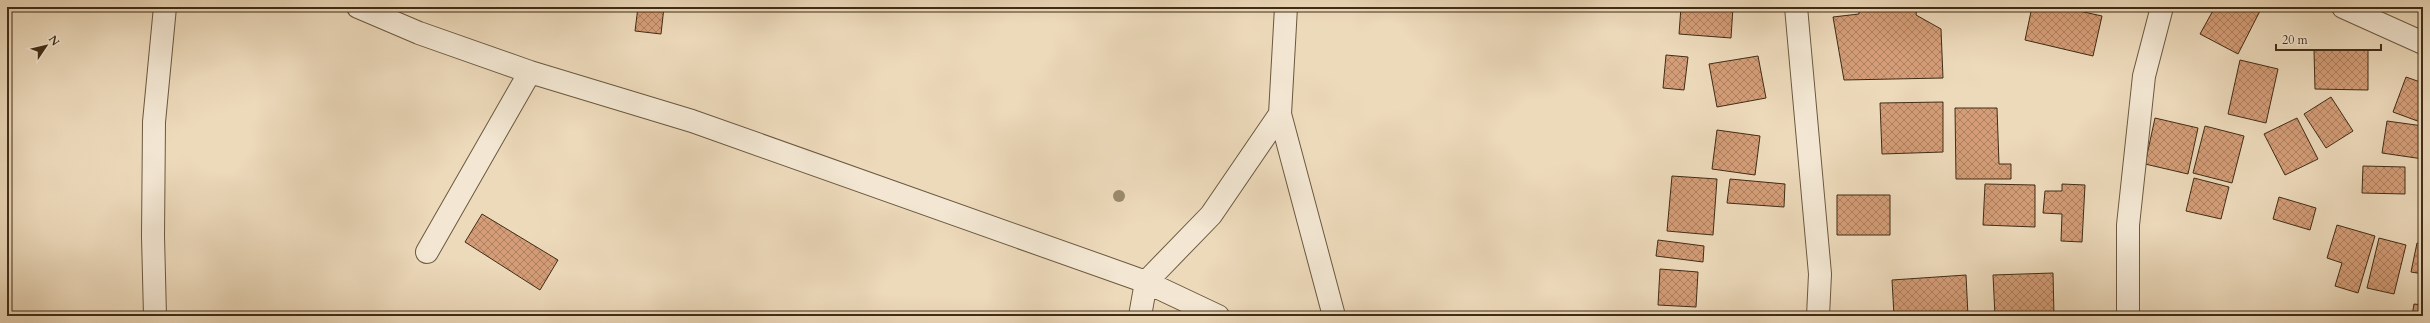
<svg xmlns="http://www.w3.org/2000/svg" width="2430" height="323" font-family="Cardo,serif">
	<defs>
		<pattern id="building-cross-hatch" width="8" height="8" patternUnits="userSpaceOnUse"><rect width="8" height="8" fill="#d49d77"/><path d="M0 0l8 8M0 8l8-8" fill="none" stroke="#ad8061"/></pattern>
	</defs>
	<rect width="100%" height="100%" fill="#eddabb"/>
	<filter id="stains"><feTurbulence type="fractalNoise" baseFrequency=".005" numOctaves="4"/><feColorMatrix values="0 0 0 0 .2 0 0 0 0 .09 0 0 0 0 .02 0 0 0 .5 -.17"/></filter>
	<radialGradient id="worn" r=".72"><stop offset=".6" stop-color="#630" stop-opacity="0"/><stop offset="1" stop-color="#630" stop-opacity=".3"/></radialGradient>
	<path fill="url(#building-cross-hatch)" stroke="#402c16" d="M638,7H664L661,34L635,31Z
		M1681,7H1733L1731,38L1679,34Z
		M1859,7H1917L1916,15L1941,29L1943,78L1844,80L1833,17L1859,14Z
		M2032,7H2061L2102,16L2093,56L2025,40Z
		M2215,7H2262L2238,54L2200,34Z
		M2314,50H2368V90L2315,89Z
		M1666,55L1688,57L1684,90L1663,88Z
		M1758,56L1766,98L1717,107L1709,64Z
		M2240,60L2278,69L2266,123L2228,114Z
		M2406,77L2423,83V123L2393,112Z
		M2331,97L2353,131L2326,148L2304,114Z
		M1943,102V152L1882,154L1880,103Z
		M1955,108H1997L1999,164H2011V179H1956Z
		M2155,118L2198,128L2188,174L2145,164Z
		M2297,118L2318,159L2285,175L2264,134Z
		M2387,121L2423,126V159L2382,153Z
		M2205,126L2244,136L2232,183L2193,173Z
		M1717,130L1760,136L1755,175L1712,169Z
		M2363,166L2405,167V194L2362,193Z
		M1672,176L1717,179L1713,235L1667,231Z
		M2194,178L2229,187L2221,219L2186,211Z
		M1730,179L1785,184L1784,207L1727,203Z
		M1985,184L2035,185V227L1983,225Z
		M2062,184L2085,185L2082,242L2061,241L2062,214L2043,213L2045,191H2062Z
		M1837,195H1890V235H1837Z
		M2279,197L2316,208L2310,230L2273,219Z
		M482,214L558,260L540,290L465,242Z
		M2337,225L2375,236L2358,293L2335,286L2342,263L2327,258Z
		M2379,238L2406,245L2394,294L2367,288Z
		M1658,240L1704,246L1703,262L1656,256Z
		M2417,243L2423,244V274L2411,272Z
		M1660,269L1698,272L1696,307L1658,305Z
		M2053,273L2054,316H1995L1993,275Z
		M1966,275L1968,316H1894L1892,280Z
		M2414,304L2423,305V316H2412Z"/>
	<g fill="none" stroke-linecap="round" stroke-linejoin="round">
		<g stroke="#6b583f" stroke-width="24">
			<path id="street" d="M358,7L419,33L530,72L692,121L1146,282L1218,316
				M1286,7L1280,114L1334,316
				M1796,7L1820,274L1818,316
				M2343,7L2423,43
				M427,252L530,72
				M155,316L153,236L154,122L165,7
				M1140,316L1146,282L1211,215L1280,114
				M2128,316V225L2144,76L2162,7"/>
		</g>
		<use href="#street" stroke="#f3e7d3" stroke-width="22"/>
	</g>
	<circle fill="#9b8a6d" cx="1119" cy="196" r="6"/>
	<rect width="2430" height="323" fill="none" stroke="#eddabb" stroke-width="24"/>
	<rect x="8" y="8" width="2414" height="307" fill="none" stroke="#402c16" stroke-width="2"/>
	<rect x="12" y="12" width="2406" height="299" fill="none" stroke="#402c16"/>
	<g transform="translate(46 46) rotate(55)" stroke="#f3e7d3" stroke-width="3" paint-order="stroke">
	<path d="M0-3L7 15L0 10L-7 15Z" fill="#402c16"/>
	<text y="-6" font-size="11" font-weight="bold" text-anchor="middle" fill="#402c16">N</text>
	</g>
	<path d="M2276 44v6h105v-6" fill="none" stroke="#402c16" stroke-width="2"/>
	<text x="2282" y="44" font-size="12" fill="#402c16" stroke="#f3e7d3" stroke-width="3" paint-order="stroke">20 m</text>
	<rect width="100%" height="100%" filter="url(#stains)"/>
	<rect width="100%" height="100%" fill="url(#worn)"/>
</svg>
